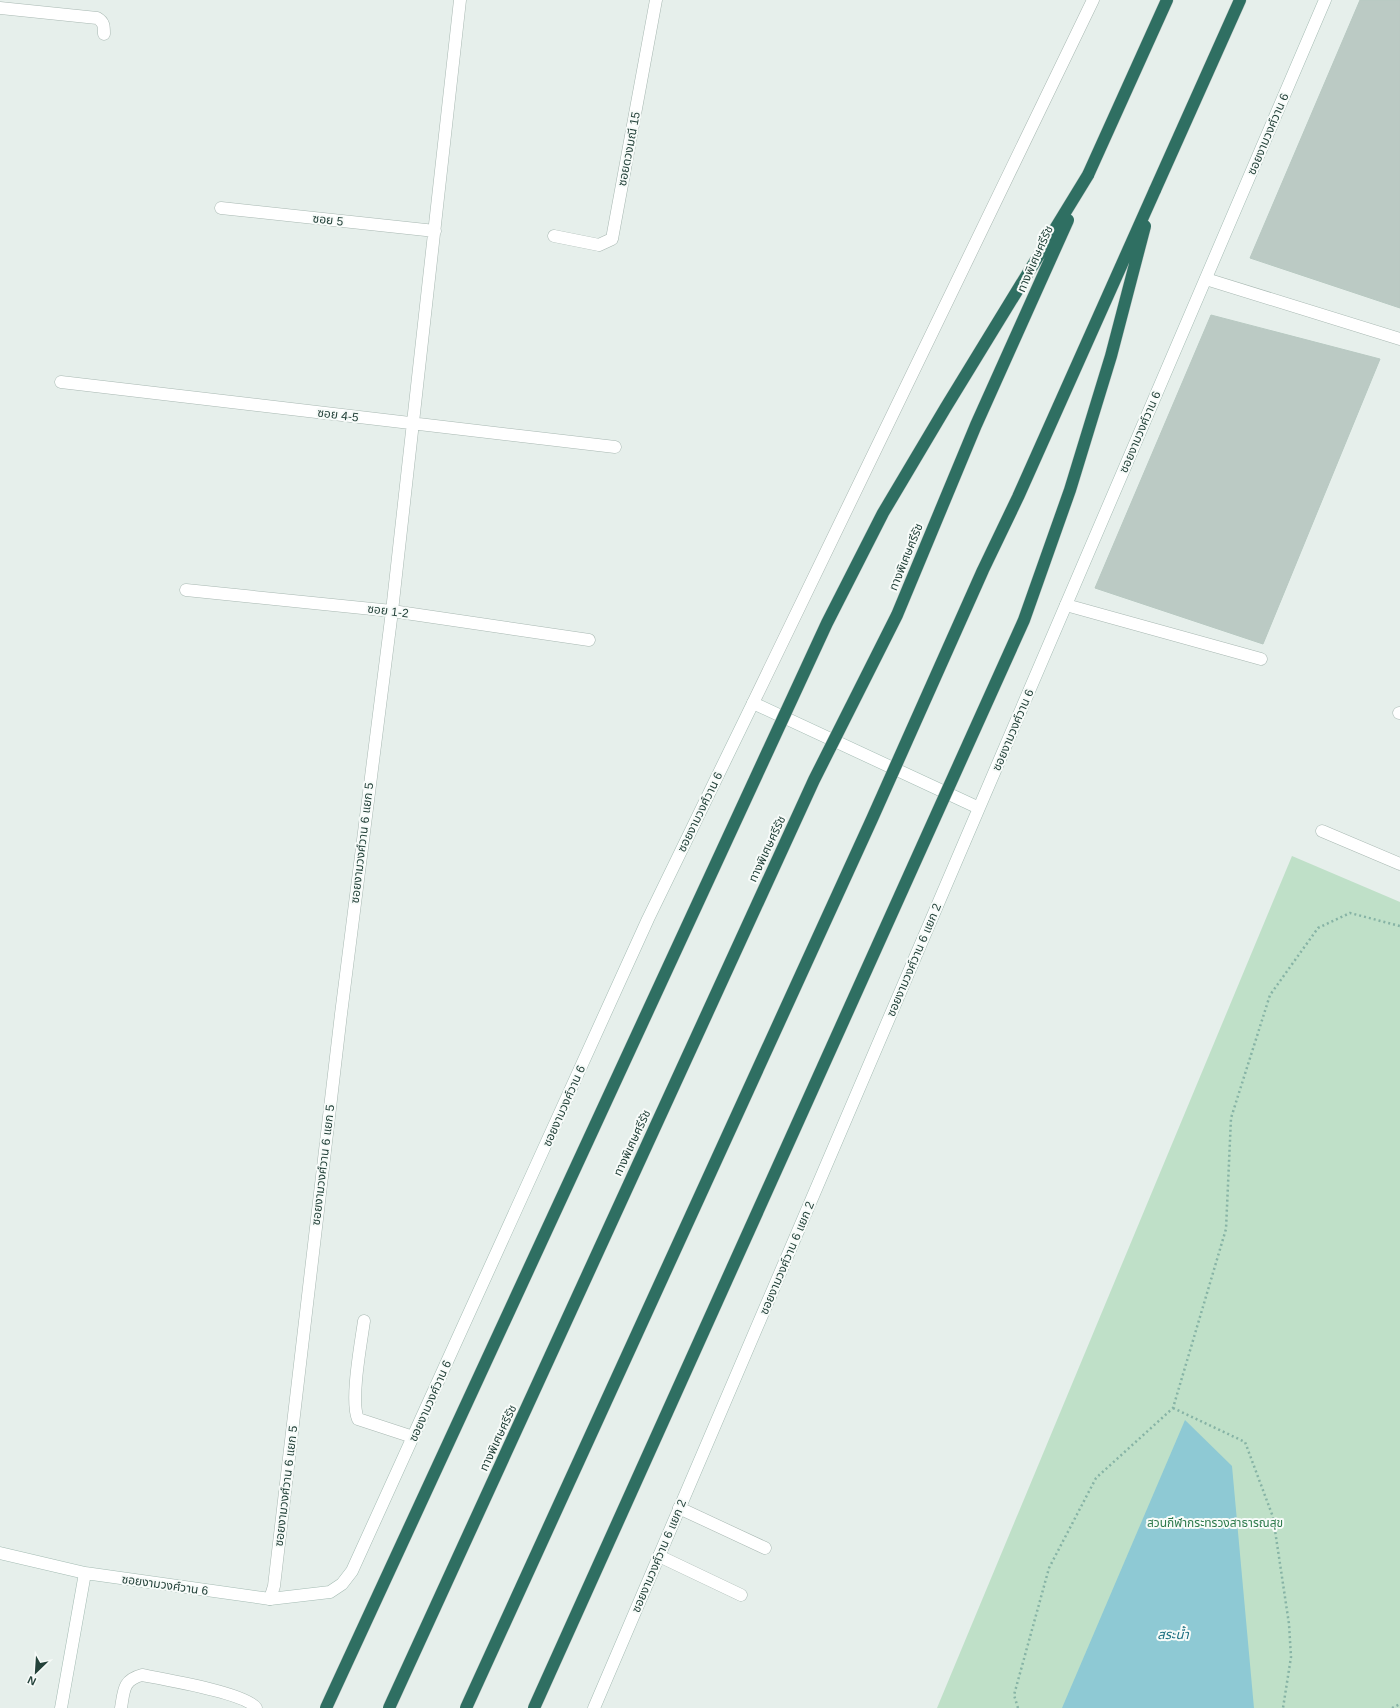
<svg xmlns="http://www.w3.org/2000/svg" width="1400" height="1708" font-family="Arial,'Noto Sans Thai',sans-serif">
	<rect width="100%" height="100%" fill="#e6efeb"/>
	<path fill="#bfe0c8" d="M1292,856L1400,902V1708H937Z"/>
	<path fill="#8ec9d4" d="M1185,1420L1232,1466L1254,1708H1062Z"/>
	<path fill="#bbcac4" stroke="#b8c9c2" d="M1360,0H1400V308L1250,258Z
		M1211,315L1380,359L1263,644L1095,588Z"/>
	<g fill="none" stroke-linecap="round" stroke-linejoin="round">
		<g stroke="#a8b8b2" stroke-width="13">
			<path id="lane" d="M1206,279L1400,339
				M1066,605L1261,659
				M753,703L1093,0
				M1399,713H1400
				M364,1321C361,1343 350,1401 358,1419L413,1437
				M121,1708C124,1690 123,1680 142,1675C163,1679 246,1693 256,1708"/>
		</g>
		<g stroke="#a8b8b2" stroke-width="13">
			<path id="street" d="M0,8L97,18C104,22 104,26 104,34
				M221,208L435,231
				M554,236L599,245L612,239L656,0
				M61,382L615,447
				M186,590L392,611L589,640
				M1322,831L1400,864
				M679,1508L765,1548
				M659,1556L741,1595
				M270,1599L274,1586L341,1014L392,611L460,0"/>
		</g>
		<g stroke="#a4bbb3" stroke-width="13">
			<path id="secondary" d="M0,1553L85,1573L270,1599L330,1592L342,1584L352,1571L648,919L753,703L979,808L1325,0
				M61,1708L85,1573
				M594,1708L979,808"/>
		</g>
		<g stroke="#c2cac8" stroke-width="13">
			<path id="highway" d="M1088,175L1167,0
				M1155,190L1240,0"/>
		</g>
		<path stroke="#86b3a5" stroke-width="2.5" stroke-dasharray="2 3" stroke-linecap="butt" d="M1173,1408L1245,1442L1273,1517L1289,1624L1291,1657L1283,1708
			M1018,1708L1014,1695L1049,1568L1096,1478L1173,1408L1226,1229L1231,1118L1270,995L1318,928L1350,913L1400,926
			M1392,1708L1400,1704"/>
		<use href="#lane" stroke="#fff" stroke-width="12"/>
		<use href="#street" stroke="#fff" stroke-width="12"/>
		<use href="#secondary" stroke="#fff" stroke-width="12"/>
		<use href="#highway" stroke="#2f6f62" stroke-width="12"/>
		<g stroke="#c2cac8" stroke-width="13" stroke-linecap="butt">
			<path id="highway-bridge" d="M326,1708L827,623L883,513L946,407L1088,175
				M389,1708L814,780L897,615L976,425L1068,220
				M466,1708L872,819L983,570L1018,497L1155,190
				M534,1708L1024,620L1070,490L1111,356L1145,226"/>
		</g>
		<use href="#highway-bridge" stroke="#2f6f62" stroke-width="12"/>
	</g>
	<g text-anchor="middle" stroke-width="4" stroke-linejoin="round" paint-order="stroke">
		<g font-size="12" fill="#24423a" stroke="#f7fbf9">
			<text transform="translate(1268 134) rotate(-67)" y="4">ซอยงามวงศ์วาน 6</text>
			<text transform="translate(629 149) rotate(-79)" y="4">ซอยดวงมณี 15</text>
			<text transform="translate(328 220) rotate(6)" y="4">ซอย 5</text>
			<text transform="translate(1035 259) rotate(-66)" y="4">ทางพิเศษศรีรัช</text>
			<text transform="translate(338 415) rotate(7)" y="4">ซอย 4-5</text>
			<text transform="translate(1140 432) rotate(-67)" y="4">ซอยงามวงศ์วาน 6</text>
			<text transform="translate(906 557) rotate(-68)" y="4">ทางพิเศษศรีรัช</text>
			<text transform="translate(388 611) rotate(7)" y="4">ซอย 1-2</text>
			<text transform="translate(1013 730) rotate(-67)" y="4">ซอยงามวงศ์วาน 6</text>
			<text transform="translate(700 812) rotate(-64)" y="4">ซอยงามวงศ์วาน 6</text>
			<text transform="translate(362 843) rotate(-83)" y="4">ซอยงามวงศ์วาน 6 แยก 5</text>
			<text transform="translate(767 849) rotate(-65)" y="4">ทางพิเศษศรีรัช</text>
			<text transform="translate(914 960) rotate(-67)" y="4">ซอยงามวงศ์วาน 6 แยก 2</text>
			<text transform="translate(564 1106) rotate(-66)" y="4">ซอยงามวงศ์วาน 6</text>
			<text transform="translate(632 1143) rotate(-65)" y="4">ทางพิเศษศรีรัช</text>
			<text transform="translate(323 1165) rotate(-83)" y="4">ซอยงามวงศ์วาน 6 แยก 5</text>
			<text transform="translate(787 1258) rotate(-67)" y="4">ซอยงามวงศ์วาน 6 แยก 2</text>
			<text transform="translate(430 1401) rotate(-66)" y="4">ซอยงามวงศ์วาน 6</text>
			<text transform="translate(498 1438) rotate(-65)" y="4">ทางพิเศษศรีรัช</text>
			<text transform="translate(286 1486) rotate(-83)" y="4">ซอยงามวงศ์วาน 6 แยก 5</text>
			<text transform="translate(659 1556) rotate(-67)" y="4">ซอยงามวงศ์วาน 6 แยก 2</text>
			<text transform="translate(165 1585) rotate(8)" y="4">ซอยงามวงศ์วาน 6</text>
		</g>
		<g font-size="12" fill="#2d7a4b" stroke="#f7fbf9">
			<text x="1215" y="1527">สวนกีฬากระทรวงสาธารณสุข</text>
		</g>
		<g font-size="13" font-style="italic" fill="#1c6f80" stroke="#f7fbf9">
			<text x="1173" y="1639">สระน้ำ</text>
		</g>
	</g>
	<g transform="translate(36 1672) rotate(205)" stroke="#f7fbf9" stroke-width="3" paint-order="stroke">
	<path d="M0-3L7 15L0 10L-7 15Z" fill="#24423a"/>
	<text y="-6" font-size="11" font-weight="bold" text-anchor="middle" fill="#24423a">N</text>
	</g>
</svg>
